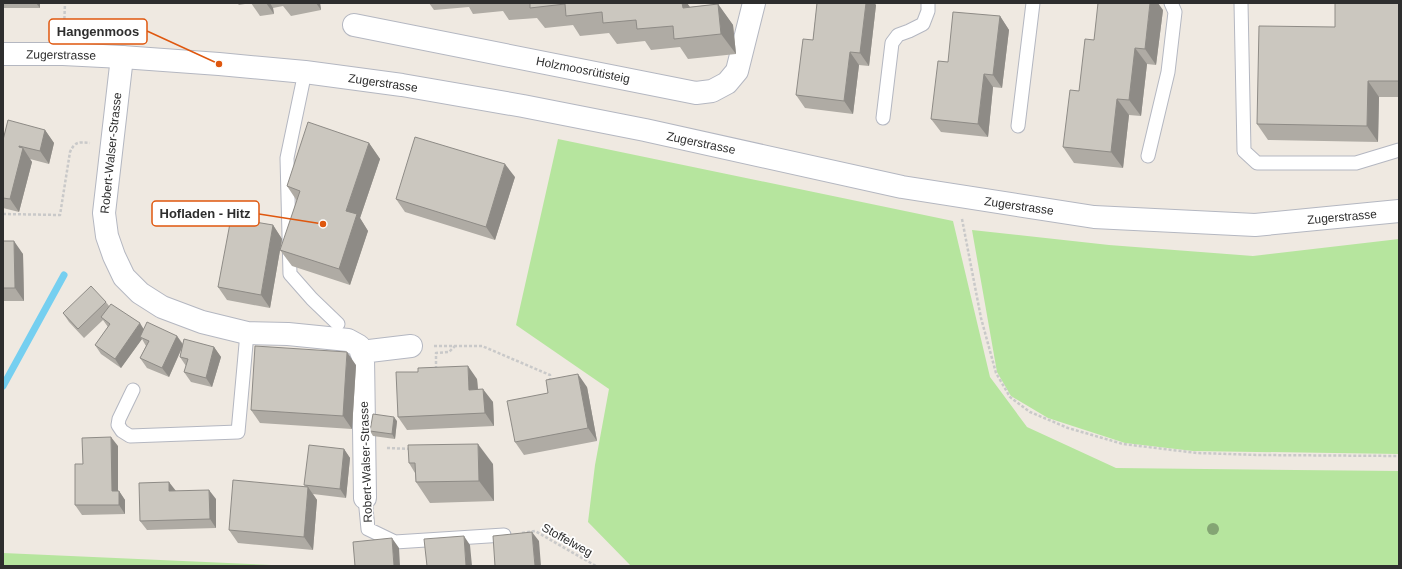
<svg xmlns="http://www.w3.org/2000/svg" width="1402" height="569" font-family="Helvetica,sans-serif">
	<rect width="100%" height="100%" fill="#efe9e1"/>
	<path fill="#b6e59e" d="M558,139L953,221L990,377L1027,427L1116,468L1399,471V566H631L588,522L595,465L609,389L516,325Z
		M972,230L1109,245L1253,256L1399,239V454L1193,451L1125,443L1048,418L1011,396L997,372Z
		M3,553L295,566H3Z"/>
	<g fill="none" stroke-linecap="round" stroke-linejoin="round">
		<path stroke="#75cff0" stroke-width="7" d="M3,386L64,275"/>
		<g stroke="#b4b7c1" stroke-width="15">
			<path id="service" d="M1241,3L1244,151L1257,163H1356L1399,150
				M305,72L287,158L290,274L312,299L338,324
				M883,118L892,43L898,35L909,31L923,24L928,11V3
				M1018,126L1033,3
				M1148,156L1168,72L1175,12L1171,3
				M133,390L119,419L118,425L122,431L130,436L238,432L247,333
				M365,498L368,529L395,542L504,535"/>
		</g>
		<g stroke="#b4b7c1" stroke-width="24">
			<path id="minor" d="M354,25L696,93L712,91L727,83L737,71L754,3
				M122,57L104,213L107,236L114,256L124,277L140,293L162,307L202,322L247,333L288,334L348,340L359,346L363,357L365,498
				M361,352L411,346"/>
		</g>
		<g stroke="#b4b7c1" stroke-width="24">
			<path id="secondary" d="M3,54H63L122,57L219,64L305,72L402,85L523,106L645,130L902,187L1094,217L1255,225L1399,211"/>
		</g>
		<path stroke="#c9c9c9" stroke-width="2.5" stroke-dasharray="3 2" stroke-linecap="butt" d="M64,29L65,3
			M3,214L60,215L70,152C75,141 79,142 90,143
			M962,219L981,318L996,373L1010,397L1030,412L1068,428L1123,444L1197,453L1260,455L1399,456
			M434,346H482L550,375V382
			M436,369V353L449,352L455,346
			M387,448L412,449
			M522,533L535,531L596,566"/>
		<use href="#service" stroke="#fff" stroke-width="13"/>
		<use href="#minor" stroke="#fff" stroke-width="22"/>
		<use href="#secondary" stroke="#fff" stroke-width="22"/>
	</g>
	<circle fill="#84a574" cx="1213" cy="529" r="6"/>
	<path fill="#afaba4" d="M3,3H40V8H3Z
		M237,3H251L239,5Z
		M251,3H320L321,10L291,16L283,6L273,8L274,14L260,16Z
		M429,3H687L690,7L718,4L733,25L736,54L688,59L680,47L651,50L645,41L617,44L609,33L580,36L573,25L545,28L537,18L509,20L503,11L473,14L469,7L434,10Z
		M817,3H874L876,5L869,66L859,65L853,114L805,108L796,95L813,40Z
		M1399,3V97H1379L1378,142L1268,140L1257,124L1335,27Z
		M1163,10L1156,65L1147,64L1141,116L1129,115L1123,168L1074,163L1063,147L1079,91Z
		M1000,16L1009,30L1002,88L993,87L988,137L941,132L931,119L948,62Z
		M45,130L54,143L49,164L30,159L32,162L19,212L3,208V140Z
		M369,143L380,159L360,218L368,231L350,285L292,266L280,250L270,308L227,300L218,287L273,225L282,239L281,249L297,201L287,186Z
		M515,177L495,240L405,212L396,199Z
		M3,241L23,254L24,301H3Z
		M106,302L109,306L144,329L177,336L183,344L214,347L221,357L212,387L191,382L184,372L186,366L180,357L182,348L169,377L147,368L140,358L146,346L142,339L121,368L101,354L95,345L108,327L103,320L84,338L69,322L63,313Z
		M356,365L352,429L260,423L251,410Z
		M477,379L478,389L493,402L494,426L407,430L398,417Z
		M587,387L597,441L524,455L515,442Z
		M397,421L395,439L373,436L370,431Z
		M118,446V491H119L125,500V514L82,515L75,505L83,464Z
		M344,449L350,458L346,498L313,494L317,500L313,550L238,543L229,530L306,486L304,485Z
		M409,463L493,464L494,501L430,503L416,482L415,473Z
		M175,491L216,499V528L147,530L140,521Z"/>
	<path fill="#8e8b86" d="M36,3H40V8Z
		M266,3H270L273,8L274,14Z
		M316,3H320L321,10Z
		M682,3H687L696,16L683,8Z
		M866,3H874L876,5L869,66L860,53Z
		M1150,3H1158L1163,10L1156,65L1145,49Z
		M718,4L733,25L736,54L721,34Z
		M1000,16L1009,30L1002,88L993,75Z
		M1135,48L1147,64L1141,116L1129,100Z
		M850,52L859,65L853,114L844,101Z
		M984,74L993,87L988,137L978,124Z
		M1368,81L1379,97L1378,142L1367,126Z
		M1117,99L1129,115L1123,168L1111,152Z
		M45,130L54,143L49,164L40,151Z
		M369,143L380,159L360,218L368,231L350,285L339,269L346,211Z
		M19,146L22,150L23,148L32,162L19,212L10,199Z
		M505,164L515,177L495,240L486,227Z
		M273,225L282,239L270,308L261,295Z
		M14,241L23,254L24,301L15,288Z
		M140,323L146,333L140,337L142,339L121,368L115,359Z
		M177,336L183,345L169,377L162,368Z
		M214,347L221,357L212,387L206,378Z
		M347,352L356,365L352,429L343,416Z
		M468,366L477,379L479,403L469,390Z
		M578,374L587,387L597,441L588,428Z
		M483,389L493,402L494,426L485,413Z
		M394,417L397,421L395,439L392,434Z
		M111,437L118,446V500L112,491Z
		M478,444L493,464L494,501L479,481Z
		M344,449L350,458L346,498L340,489Z
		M169,482L176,491H169Z
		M308,487L317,500L313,550L304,537Z
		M209,490L216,499V528L210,519Z
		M119,491L125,500V514L119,505Z
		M532,532L539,541L541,566H535Z
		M464,536L470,545L472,566H466Z
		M392,538L399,548L400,566H394Z"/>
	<path fill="#cbc7bf" stroke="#8e8b86" d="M530,3H682L683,8L718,4L721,34L674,39L673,26L637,29L636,20L603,23L602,12L566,16L565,4L530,8Z
		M817,3H866L860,53L850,52L844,101L796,95L803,39L813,40Z
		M1098,3H1150L1145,49L1135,48L1129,100L1117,99L1111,152L1063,147L1070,90L1079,91L1085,39L1094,40Z
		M1335,3H1399V81H1368L1367,126L1257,124L1259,26L1335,27Z
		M953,12L1000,16L993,75L984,74L978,124L931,119L938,61L948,62Z
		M8,120L45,130L40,151L19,146V147L23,148L10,199L3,198V140Z
		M308,122L369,143L346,211L357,214L339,269L280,250L300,191L287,186Z
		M415,137L505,164L486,227L396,199Z
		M231,218L273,225L261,295L218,287Z
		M3,241H14L15,288H3Z
		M91,286L106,302L78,329L63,313Z
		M111,304L140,323L115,359L95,345L110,324L101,317Z
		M147,322L177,336L162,368L140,358L149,341L140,337Z
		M184,339L214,347L206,378L184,372L188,359L180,357Z
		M255,346L347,352L343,416L251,410Z
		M468,366L469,390L483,389L485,413L398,417L396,372H418V368Z
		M578,374L588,428L515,442L507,401L548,393L546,380Z
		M373,414L394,417L392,434L370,431Z
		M111,437L112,491H119V505H75V464H83L82,438Z
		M478,444L479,481L416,482L415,463H409L408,445Z
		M309,445L344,449L340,489L304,485Z
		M233,480L308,487L304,537L229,530Z
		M169,482V491L209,490L210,519L140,521L139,483Z
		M532,532L535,566H495L493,536Z
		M464,536L466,566H427L424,539Z
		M392,538L394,566H355L353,542Z"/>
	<g text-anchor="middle" stroke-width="3.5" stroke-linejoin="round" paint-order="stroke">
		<g font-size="12" fill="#2e2e2e" stroke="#fff">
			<text transform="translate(61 55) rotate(1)" y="4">Zugerstrasse</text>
			<text transform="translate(583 70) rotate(11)" y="4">Holzmoosrütisteig</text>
			<text transform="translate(383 83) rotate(8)" y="4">Zugerstrasse</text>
			<text transform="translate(701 143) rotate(12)" y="4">Zugerstrasse</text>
			<text transform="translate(111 153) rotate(-84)" y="4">Robert-Walser-Strasse</text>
			<text transform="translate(1019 206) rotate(8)" y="4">Zugerstrasse</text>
			<text transform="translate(1342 217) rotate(-5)" y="4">Zugerstrasse</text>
			<text transform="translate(366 462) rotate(-92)" y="4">Robert-Walser-Strasse</text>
			<text transform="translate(567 540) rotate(29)" y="4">Stoffelweg</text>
		</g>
	</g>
	<path fill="none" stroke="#df570e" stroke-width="1.5" d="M219 64L147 31M323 224L259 214"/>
	<g fill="#df570e" stroke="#fff" stroke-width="1.5">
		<circle cx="219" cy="64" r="4"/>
		<circle cx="323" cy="224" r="4"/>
	</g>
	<g fill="#fff" stroke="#df570e" stroke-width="1.5">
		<rect x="49" y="19" width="98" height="25" rx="4"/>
		<rect x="152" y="201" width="107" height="25" rx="4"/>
	</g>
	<g font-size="13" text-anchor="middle" font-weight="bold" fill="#2e2e2e">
		<text x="98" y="36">Hangenmoos</text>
		<text x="205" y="218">Hofladen - Hitz</text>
	</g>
	<rect width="1402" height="569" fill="none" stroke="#2e2e2e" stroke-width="8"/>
</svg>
